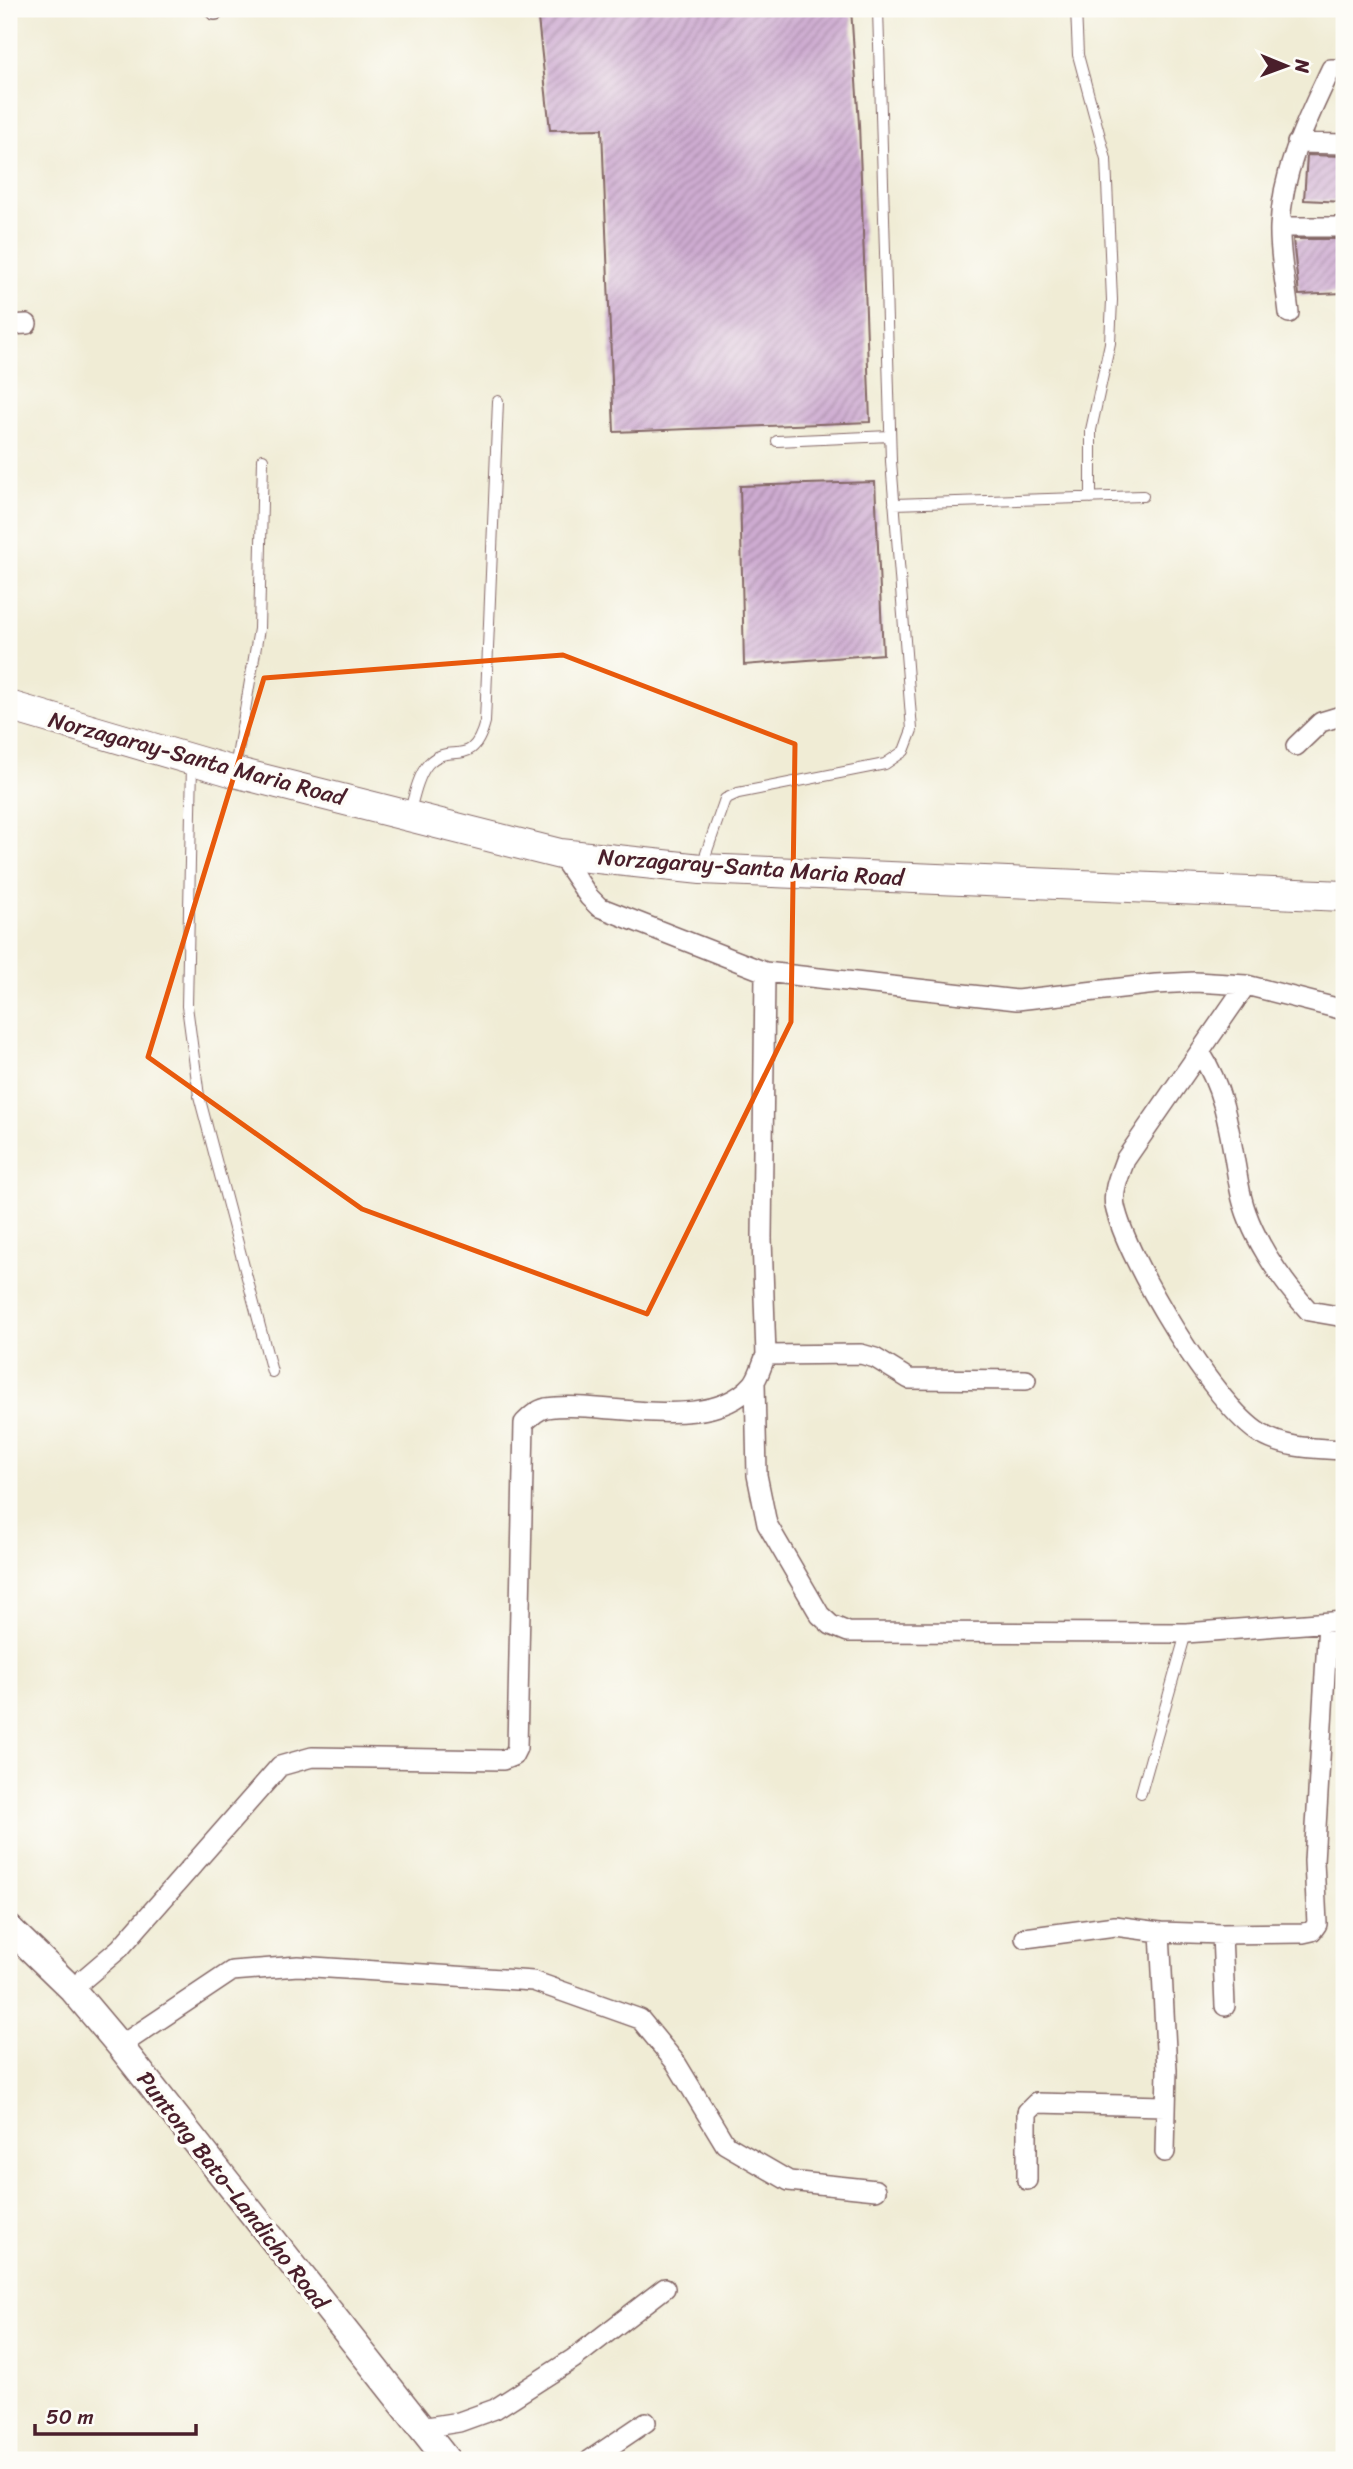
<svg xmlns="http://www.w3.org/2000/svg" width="1353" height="2469" font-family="Sriracha,sans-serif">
	<defs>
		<pattern id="building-hatch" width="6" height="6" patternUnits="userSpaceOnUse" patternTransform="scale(1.75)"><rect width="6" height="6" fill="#ceacd1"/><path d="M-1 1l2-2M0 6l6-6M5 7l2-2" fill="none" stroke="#a98baa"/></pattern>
	</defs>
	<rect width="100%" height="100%" fill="#fdfcf7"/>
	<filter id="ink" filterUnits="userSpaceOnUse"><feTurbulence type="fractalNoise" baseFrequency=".0143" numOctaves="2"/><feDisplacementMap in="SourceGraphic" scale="14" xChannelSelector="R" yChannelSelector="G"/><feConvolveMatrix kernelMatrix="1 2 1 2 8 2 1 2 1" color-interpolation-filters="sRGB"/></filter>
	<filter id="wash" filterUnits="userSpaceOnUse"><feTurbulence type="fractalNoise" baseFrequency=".00686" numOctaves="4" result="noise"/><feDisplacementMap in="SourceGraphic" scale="28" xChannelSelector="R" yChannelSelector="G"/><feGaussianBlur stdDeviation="1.57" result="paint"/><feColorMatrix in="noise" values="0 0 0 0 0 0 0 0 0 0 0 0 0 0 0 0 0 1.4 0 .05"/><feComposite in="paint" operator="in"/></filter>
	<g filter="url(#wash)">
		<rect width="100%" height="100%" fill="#f0ecd5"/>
		<g id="blocks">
			<path fill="url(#building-hatch)" d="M537,9H851L859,124L870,422L614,432L602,129L550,130Z
				M1307,155L1344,156V202L1304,200Z
				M1293,239H1344L1343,293L1299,295Z
				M875,482L883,654L744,665L740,486Z"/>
		</g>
	</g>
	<g filter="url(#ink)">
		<use href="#blocks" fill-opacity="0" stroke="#846766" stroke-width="2"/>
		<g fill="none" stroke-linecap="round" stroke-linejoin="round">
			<g stroke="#846766" stroke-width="12">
				<path id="service" d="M1076,9L1078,55L1106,159L1112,300L1110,343L1091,430V498
					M777,441L890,436
					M894,504L1143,496
					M192,764L187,1006L199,1096L272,1372
					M235,768L259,629L263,459
					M410,811C414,796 418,776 428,764C450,740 472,772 485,722L498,401
					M702,865L725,799L738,793L885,764L904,751L912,730L891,461L878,9
					M1141,1793L1186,1633"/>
			</g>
			<g stroke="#846766" stroke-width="22">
				<path id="minor" d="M215,9V10
					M1297,143L1344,144
					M1280,227H1344
					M1289,313C1286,285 1279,255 1280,227C1282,169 1307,120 1331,69H1344
					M9,325L27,324
					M1296,746L1321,722L1344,715
					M560,854L589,897L599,907L765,972L1017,1000L1156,984L1195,982L1246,985L1344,1010
					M765,972L762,1239L766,1355L861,1354L875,1358L909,1379L1026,1380
					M1246,985L1125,1160C1120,1174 1112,1191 1115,1206C1126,1259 1215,1407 1261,1434C1286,1449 1316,1448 1344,1450
					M1200,1052C1228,1096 1230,1140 1240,1190C1248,1233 1280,1279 1309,1311L1344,1317
					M755,1383L757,1475L767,1524L820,1615L831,1625L848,1632L1186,1633L1344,1621
					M1025,1938L1115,1926L1160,1932
					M72,1989L120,1948L280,1766L312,1757L503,1760L513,1756L517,1748L524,1423C530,1417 537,1410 546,1408C605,1399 708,1436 753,1384C759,1377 762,1364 766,1355
					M1225,2006L1222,1934L1303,1933L1312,1931L1317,1924L1314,1861L1328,1623
					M120,2046L232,1971L298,1966L533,1981L640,2019L676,2063L725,2144L789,2181L876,2190
					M1165,2152L1167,2070L1160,1932L1222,1934
					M1027,2180V2112L1036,2103L1165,2106
					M421,2428L459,2422L495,2409L573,2359L665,2288
					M590,2460L646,2422"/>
			</g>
			<g stroke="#846766" stroke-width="29">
				<path id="secondary" d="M9,1928L72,1989L120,2046L447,2460"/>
			</g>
			<g stroke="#846766" stroke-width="32">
				<path id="primary" d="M9,706L234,772L560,854L701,869L1344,896"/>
			</g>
			<use href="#service" stroke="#fff" stroke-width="10"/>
			<use href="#minor" stroke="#fff" stroke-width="19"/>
			<use href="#secondary" stroke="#fff" stroke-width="26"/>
			<use href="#primary" stroke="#fff" stroke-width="30"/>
		</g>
	</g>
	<path fill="none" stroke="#e8590c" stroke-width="5" stroke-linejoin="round" d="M563,655L795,744L791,1022L647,1314L362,1209L148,1057L264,678Z"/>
	<g text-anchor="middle" stroke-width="7" stroke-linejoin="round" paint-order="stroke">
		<g font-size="23" fill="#4a1f2b" stroke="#fdfcf7">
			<text transform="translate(197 758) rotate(15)" y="8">Norzagaray-Santa Maria Road</text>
			<text transform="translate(751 867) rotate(4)" y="8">Norzagaray-Santa Maria Road</text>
			<text transform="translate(233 2190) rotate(52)" y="8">Puntong Bato–Landicho Road</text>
		</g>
	</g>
	<rect width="1353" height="2469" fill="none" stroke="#fdfcf7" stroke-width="35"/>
	<g transform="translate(1286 66) rotate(91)" stroke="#fdfcf7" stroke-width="5" paint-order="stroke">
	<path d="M0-5L12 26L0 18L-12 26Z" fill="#4a1f2b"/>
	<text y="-10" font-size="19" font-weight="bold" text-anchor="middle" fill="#4a1f2b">N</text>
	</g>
	<path d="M35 2424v10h161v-10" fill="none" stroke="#4a1f2b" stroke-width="3.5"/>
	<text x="46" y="2424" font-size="21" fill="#4a1f2b" stroke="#fdfcf7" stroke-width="5" paint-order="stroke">50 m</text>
</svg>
